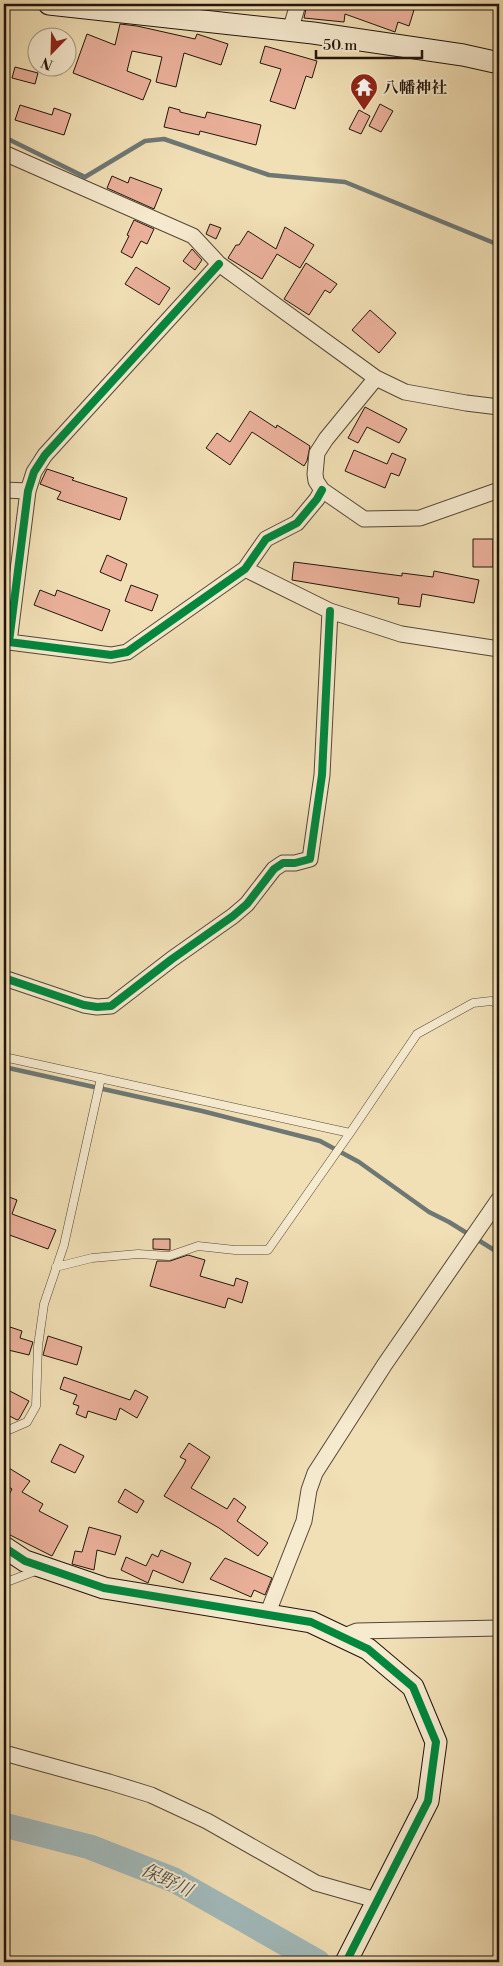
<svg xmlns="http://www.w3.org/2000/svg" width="503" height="1966" font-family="'Libre Bodoni','Noto Serif JP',serif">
	<rect width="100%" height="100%" fill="#f1dfb5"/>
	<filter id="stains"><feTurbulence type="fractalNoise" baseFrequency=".004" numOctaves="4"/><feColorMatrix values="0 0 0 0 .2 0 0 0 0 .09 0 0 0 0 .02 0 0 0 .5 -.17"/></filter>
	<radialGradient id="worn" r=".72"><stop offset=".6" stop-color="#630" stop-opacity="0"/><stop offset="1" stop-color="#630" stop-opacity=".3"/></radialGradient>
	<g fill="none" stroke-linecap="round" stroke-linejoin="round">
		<path stroke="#6e7774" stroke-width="4.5" d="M4,137L85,177L145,141L164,139L269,175L345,182L499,245
			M4,1067L202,1111L320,1141L359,1162L429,1212L449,1222L499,1253"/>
		<path stroke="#a1b9ba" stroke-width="25" d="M4,1825L90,1847L174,1880L318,1962"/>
	</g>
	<path fill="#eab09a" stroke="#22140b" d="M307,4H396L414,10L409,26L398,22L395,32L345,14L344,22L304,18Z
		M120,24L137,26L195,39L197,34L228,44L221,65L184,53L176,87L156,82L162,57L132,51L127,71L151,80L143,100L73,73L87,34L115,45Z
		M265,46L317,61L312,78L306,76L295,109L270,101L281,69L260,63Z
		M15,67L38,73L35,84L12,78Z
		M380,104L393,111L381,132L369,126Z
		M20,105L52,115L54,108L71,114L64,135L15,120Z
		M169,107L180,110V112L205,118L207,112L261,125L256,145L200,131L199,135L164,127Z
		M359,110L370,116L361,134L349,129Z
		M112,176L128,183L130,177L162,189L154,209L107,188Z
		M134,220L154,229L147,244L141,241L132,258L121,252L129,236L127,235Z
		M210,224L221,228L216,239L206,234Z
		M285,227L314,245L300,268L277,254L262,279L228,258L236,245H239L248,231L276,249Z
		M192,249L202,260L195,270L183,261Z
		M306,263L337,284L330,293L325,290L309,315L284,299Z
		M136,267L170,288L159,305L125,284Z
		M370,310L396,333L379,353L352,330Z
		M365,407L407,429L399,443L367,427L358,443L348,438Z
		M250,411L276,428L277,425L310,446L307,461L304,466L252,432L230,465L206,448L217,433L230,442Z
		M354,450L387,464L392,453L406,459L399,476L391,473L385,488L345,471Z
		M47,469L74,478L72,480L127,498L120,520L57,499L61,492L40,484Z
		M473,539H493V567H473Z
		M107,555L127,564L121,581L100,572Z
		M294,562L402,576V573L433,577L434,571L479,580L474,603L422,594L420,607L398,604L399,598L292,580Z
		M131,585L158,595L152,611L125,601Z
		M40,590L55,596L57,590L110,610L102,631L34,605Z
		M4,1195L17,1200L12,1214L56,1230L48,1249L4,1233Z
		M153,1239H170V1250L153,1249Z
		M188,1255L205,1260L200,1276L234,1286L236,1278L248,1282L242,1303L228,1298L225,1308L150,1286L157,1261H170Z
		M4,1325L22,1331L20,1338L33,1342L29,1355L4,1349Z
		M48,1336L82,1347L77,1365L43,1355Z
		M64,1377L130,1400L135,1390L148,1397L137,1418L120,1408L116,1420L88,1411L86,1418L76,1414L79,1406L73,1404L77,1395L60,1389Z
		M4,1388L29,1401L19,1419L17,1420L4,1413Z
		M189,1443L210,1457L191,1488L227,1509L234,1498L246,1507L237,1521L268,1543L258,1556L219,1528L164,1496L183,1466L186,1460L180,1457Z
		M60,1444L84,1456L75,1473L51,1462Z
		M4,1465L30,1481L22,1492L43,1504L39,1511L68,1526L52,1556L4,1532V1504L12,1489L4,1484Z
		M125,1489L144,1501L137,1513L118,1502Z
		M89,1527L121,1536L115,1555L97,1550L94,1570L72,1564L75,1551L82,1552Z
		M161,1550L191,1563L183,1583L153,1570L148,1583L146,1582L121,1570L126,1557L146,1566L152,1554L158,1557Z
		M225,1558L272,1578L265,1595L254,1590L251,1597L210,1579Z"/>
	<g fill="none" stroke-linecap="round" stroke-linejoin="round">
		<g stroke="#564736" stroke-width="9">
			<path id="lane" d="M4,1057L350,1133L417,1034L473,1003L491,1001L499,1004
				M56,1267L92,1258L138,1254L169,1256L198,1246L235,1250H268L350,1133
				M4,1432L27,1422L36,1406L38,1346L44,1304L64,1245L101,1078
				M4,1583L38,1570"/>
		</g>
		<g stroke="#564736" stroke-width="17">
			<path id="street" d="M290,31L298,4
				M4,153L193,236L219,264L376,378L405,392L466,403L499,407
				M219,264L45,455L34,472L28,491L9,642L111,655L127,652L245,569L266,539L297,523L317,499L322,490
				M376,378L326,439L317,453L315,474L316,481L322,490L364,519L420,518L499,490
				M4,490L28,491
				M245,569L330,611L401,634L499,649
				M4,978L84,1005L97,1007L111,1006L172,959L233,916L247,904L274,869L283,863H295L310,859L322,775L330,611
				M267,1615L304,1521L309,1490L315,1473L385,1364L499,1199
				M342,1637L357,1631L499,1628
				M4,1753L109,1782L151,1795L207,1821L316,1883L376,1900"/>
		</g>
		<g stroke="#22140b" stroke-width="23">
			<path id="secondary" d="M49,4L313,33L463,55L499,63
				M4,1547L25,1561L104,1588L311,1622L368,1649L413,1687L436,1742L428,1801L346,1962"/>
		</g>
		<use href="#lane" stroke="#f6eacf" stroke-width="8"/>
		<use href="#street" stroke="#f6eacf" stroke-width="15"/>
		<use href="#secondary" stroke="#f6eacf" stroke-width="21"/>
		<g stroke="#f6eacf" stroke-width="11">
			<path id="cycleway" d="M219,264L45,455L34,472L28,491L9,642L111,655L127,652L245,569L266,539L297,523L317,499L322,490
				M4,978L84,1005L97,1007L111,1006L172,959L233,916L247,904L274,869L283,863H295L310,859L322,775L330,611
				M4,1547L25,1561L104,1588L311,1622L368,1649L413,1687L436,1742L428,1801L346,1962"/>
		</g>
		<use href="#cycleway" stroke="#00873e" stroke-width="8"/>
	</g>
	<defs>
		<g id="temple-pin" transform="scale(1.4375)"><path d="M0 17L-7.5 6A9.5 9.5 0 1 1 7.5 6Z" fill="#8f2418" stroke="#f6eacf"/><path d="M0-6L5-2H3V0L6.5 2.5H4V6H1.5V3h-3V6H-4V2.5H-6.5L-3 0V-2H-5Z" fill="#fff"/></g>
	</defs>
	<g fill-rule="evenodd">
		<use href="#temple-pin" x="364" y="87"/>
	</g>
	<g text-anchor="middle" stroke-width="4" stroke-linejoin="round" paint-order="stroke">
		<g font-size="16" font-weight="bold" fill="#22140b" stroke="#f6eacf" text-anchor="start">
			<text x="383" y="93">八幡神社</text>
		</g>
		<g font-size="18" font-style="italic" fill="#4e4e48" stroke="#f6eacf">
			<text transform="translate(167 1880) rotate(25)" y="6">保野川</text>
		</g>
	</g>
	<rect width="503" height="1966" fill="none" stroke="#f1dfb5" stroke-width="20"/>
	<rect x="5" y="5" width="493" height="1956" fill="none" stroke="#22140b" stroke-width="2.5"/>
	<rect x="10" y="10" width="483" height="1946" fill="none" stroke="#22140b"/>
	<g transform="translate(52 52) rotate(203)"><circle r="24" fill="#f6eacf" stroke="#a19481"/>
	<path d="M0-4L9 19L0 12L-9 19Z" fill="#8f2418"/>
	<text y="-8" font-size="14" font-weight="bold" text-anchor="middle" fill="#22140b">N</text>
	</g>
	<path d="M316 50v8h106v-8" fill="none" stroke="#22140b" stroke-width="2.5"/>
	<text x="323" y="50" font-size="15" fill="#22140b" stroke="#f6eacf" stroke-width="4" paint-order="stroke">50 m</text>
	<rect width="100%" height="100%" filter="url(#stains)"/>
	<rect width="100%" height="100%" fill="url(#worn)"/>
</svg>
